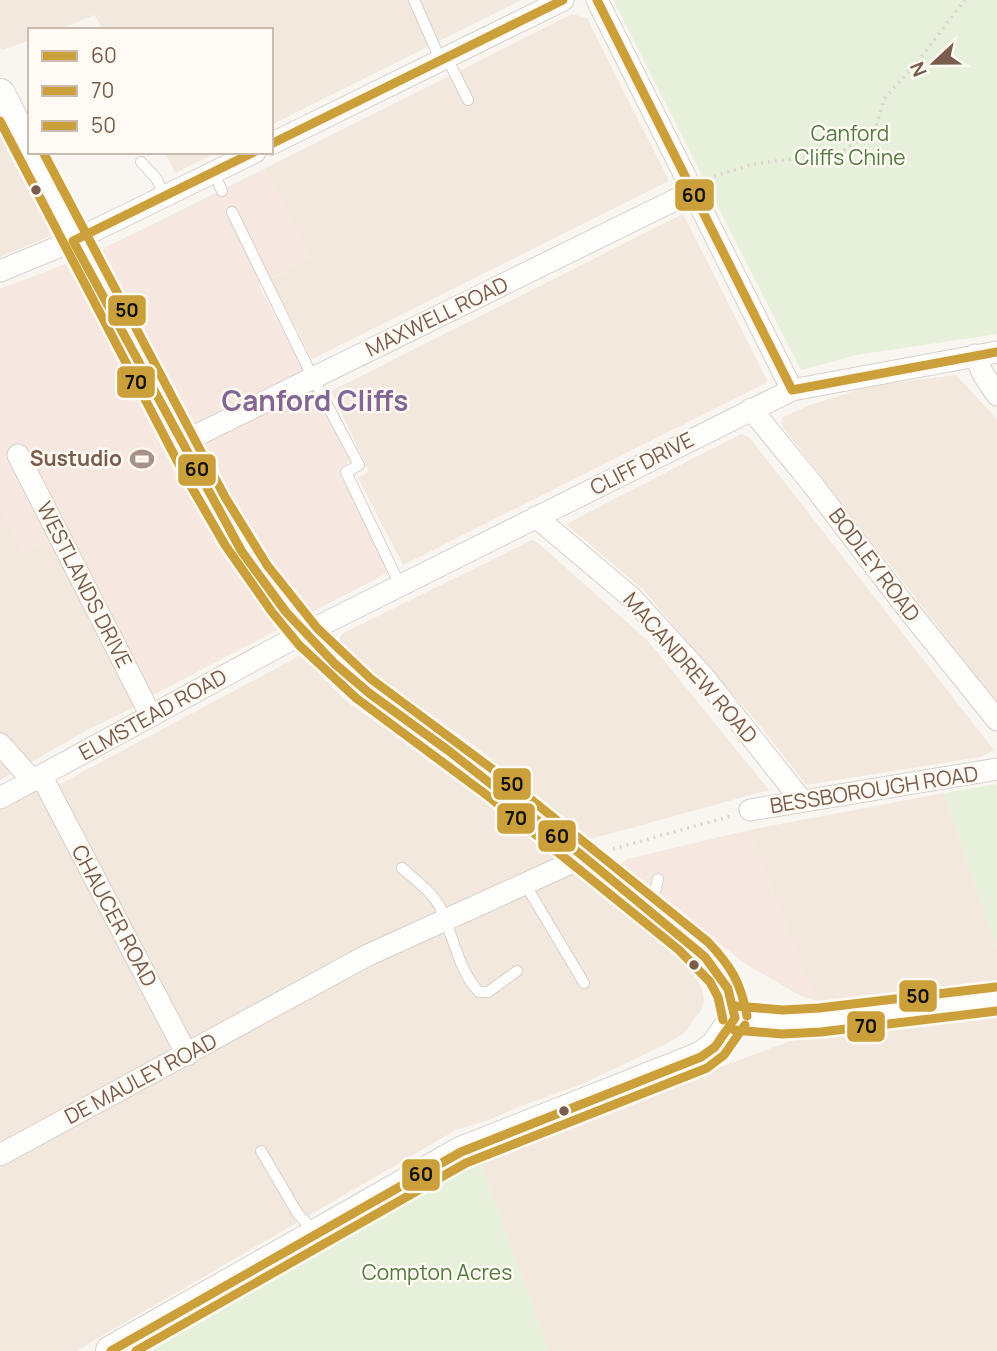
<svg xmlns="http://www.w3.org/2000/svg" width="997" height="1351" font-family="Manrope,sans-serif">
	<rect width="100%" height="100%" fill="#f9f5f0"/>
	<path fill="#f2e8de" d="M0,0H521L271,125V30H103L95,15L57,30H30V40L2,50L0,47Z
		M572,14L587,18L669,181L312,359L271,279L310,258L264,169Z
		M0,130L51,229V236L0,257Z
		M165,152H218L175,173Z
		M683,214L767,380L766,383L403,565L358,478L369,471L331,391Z
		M956,375L997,419V703L782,426V418L810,405L870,386Z
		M741,434L749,437L994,750L980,757L806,785L762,728L642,589L566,524Z
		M0,506L23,553L53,538L139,705L89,729L0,780Z
		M532,540L537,542L648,641L769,790L587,840L475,746L362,665L339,639L342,634Z
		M301,655L347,702L465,783L546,845L574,871L689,966L702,989L704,1001L701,1010L683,1034L662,1046L582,1084L521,1106L486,1121L456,1130L76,1351H0V808L27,794L62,783Z
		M944,793L997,948V982L836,1001L814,1000L749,830Z
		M997,1016V1351H549L479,1160L536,1136L790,1041Z"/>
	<path fill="#f6e8e1" d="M264,169L310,258L259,285L350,461L340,469L391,571L149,697L64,532L23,553L0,506V289L94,253Z
		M749,830L814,1000L801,996L747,965L619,865L628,859Z"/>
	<path fill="#e7f0db" d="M613,0H997V334L856,355L801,370Z
		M997,784V948L944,793Z
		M479,1160L549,1351H145L443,1178Z"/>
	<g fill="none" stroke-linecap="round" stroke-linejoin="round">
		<g stroke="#d7d1cb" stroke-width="12">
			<path id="lane" d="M414,0L440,59
				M446,56L468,100
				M141,162L156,178L165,196
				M214,173L222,191
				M232,212L313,378L359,465L346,472L400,585
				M402,868C415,880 432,892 440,907C453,934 458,970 479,992H488L517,971
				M525,884L584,983
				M651,909L658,879
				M261,1151L298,1214L315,1232"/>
		</g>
		<g stroke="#d7d1cb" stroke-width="23">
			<path id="street" d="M597,0L792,390
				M271,144L563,0
				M0,271L73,241L255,152
				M975,355L983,374L997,395
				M751,409L813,485L906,607L997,720
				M181,443L693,191
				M18,455L151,716
				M536,517L632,598L703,676L802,801
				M0,744L33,781
				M42,777L187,1055
				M0,798L283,644L792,390L997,352
				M750,810L997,769
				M0,1155L366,956L584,857"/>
		</g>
		<g stroke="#d9d2cb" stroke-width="32">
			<path id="secondary" d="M0,94C50,195 102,295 156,395C208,493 255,588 337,666C371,698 410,723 448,750C512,798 575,850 637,901C668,926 710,952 728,989C732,997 733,1009 735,1018
				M735,1018L783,1022L820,1020L997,999
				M111,1351L461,1152L701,1057L715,1047L735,1018"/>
		</g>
		<path stroke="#dcd5d0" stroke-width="3.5" stroke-dasharray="2 5" stroke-linecap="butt" d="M708,180L715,176L754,164L841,152L875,130L884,99L918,61L965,0
			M613,849L731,816"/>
		<use href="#lane" stroke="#fefefd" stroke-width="10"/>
		<use href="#street" stroke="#fefefd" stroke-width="21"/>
		<use href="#secondary" stroke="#fefefd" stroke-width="30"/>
		<g stroke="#fffaf3" stroke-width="14">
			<path id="bus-1" d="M597,0L792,390
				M271,144L563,0
				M73,241L242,552L286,612L335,664L369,693L449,751L584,857L705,957L728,989L735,1018
				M73,241L254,152
				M792,390L997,352
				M111,1351L461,1152L701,1057L715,1047L735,1018"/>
		</g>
		<g stroke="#fffaf3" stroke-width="14">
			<path id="bus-2" d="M0,121L184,474L225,545L272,612L299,645L356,698L488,796L679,950L710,982L718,997L723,1020
				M734,1030L782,1034L821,1032L997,1011
				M136,1351L466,1163L707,1068L724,1055L745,1025"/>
		</g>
		<g stroke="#fffaf3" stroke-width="14">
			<path id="bus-3" d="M43,152L225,497L267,565L317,628L371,679L503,777L708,942C731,966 741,983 747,1016
				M736,1006L783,1010L819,1008L996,987"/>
		</g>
		<use href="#bus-1" stroke="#cb9f3a" stroke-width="9"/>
		<use href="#bus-2" stroke="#cb9f3a" stroke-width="9"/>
		<use href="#bus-3" stroke="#cb9f3a" stroke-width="9"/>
	</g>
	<defs>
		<g id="stadium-bare" transform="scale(1.89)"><path d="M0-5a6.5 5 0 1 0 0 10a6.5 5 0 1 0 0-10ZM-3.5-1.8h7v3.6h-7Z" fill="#a69286" stroke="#fffaf3" stroke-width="2.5" paint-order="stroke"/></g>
	</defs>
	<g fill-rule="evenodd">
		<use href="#stadium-bare" x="142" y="459"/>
	</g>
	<g fill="#7a5c4d" stroke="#fffaf3" stroke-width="2.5">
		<circle cx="36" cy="190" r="6"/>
		<circle cx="694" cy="965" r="6"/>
		<circle cx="564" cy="1111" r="6"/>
	</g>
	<g text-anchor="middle" stroke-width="5" stroke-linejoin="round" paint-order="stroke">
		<g font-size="21" fill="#537a41" stroke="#fffaf3">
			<text x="850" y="141">Canford<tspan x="850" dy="24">Cliffs Chine</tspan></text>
			<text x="437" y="1280">Compton Acres</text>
		</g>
		<g font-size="21" fill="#7a5c4d" stroke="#fffaf3">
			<text transform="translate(437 317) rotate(-26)" y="7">MAXWELL ROAD</text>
			<text transform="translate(642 464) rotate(-27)" y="7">CLIFF DRIVE</text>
			<text transform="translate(874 565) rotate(53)" y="7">BODLEY ROAD</text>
			<text transform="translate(84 585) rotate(63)" y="7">WESTLANDS DRIVE</text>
			<text transform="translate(690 668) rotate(49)" y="7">MACANDREW ROAD</text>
			<text transform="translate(153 715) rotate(-29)" y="7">ELMSTEAD ROAD</text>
			<text transform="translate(874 790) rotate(-9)" y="7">BESSBOROUGH ROAD</text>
			<text transform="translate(114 916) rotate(62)" y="7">CHAUCER ROAD</text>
			<text transform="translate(141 1079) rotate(-28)" y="7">DE MAULEY ROAD</text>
		</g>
		<g font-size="21" font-weight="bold" fill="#7a5c4d" stroke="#fffaf3" text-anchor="end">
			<text x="122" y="466">Sustudio</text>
		</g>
		<g font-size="28" font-weight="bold" fill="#846695" stroke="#fffaf3">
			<text x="315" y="411">Canford Cliffs</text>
		</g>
	</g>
	<g stroke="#fffaf3" stroke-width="2.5">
		<rect x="674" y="178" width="41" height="34" rx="7" fill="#cb9f3a"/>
		<rect x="107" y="294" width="40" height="33" rx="7" fill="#cb9f3a"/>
		<rect x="116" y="365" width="40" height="34" rx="7" fill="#cb9f3a"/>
		<rect x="177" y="453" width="40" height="34" rx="7" fill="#cb9f3a"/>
		<rect x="492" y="767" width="40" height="34" rx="7" fill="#cb9f3a"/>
		<rect x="496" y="802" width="40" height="33" rx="7" fill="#cb9f3a"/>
		<rect x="537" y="819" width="40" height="34" rx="7" fill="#cb9f3a"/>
		<rect x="898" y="979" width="40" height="34" rx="7" fill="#cb9f3a"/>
		<rect x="846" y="1010" width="40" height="33" rx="7" fill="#cb9f3a"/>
		<rect x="401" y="1158" width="40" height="34" rx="7" fill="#cb9f3a"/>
	</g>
	<g font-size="19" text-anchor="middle" font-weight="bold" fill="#111">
		<text x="694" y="202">60</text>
		<text x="127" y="317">50</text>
		<text x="136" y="389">70</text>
		<text x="197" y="476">60</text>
		<text x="512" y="791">50</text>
		<text x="516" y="825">70</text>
		<text x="557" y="843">60</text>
		<text x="918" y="1003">50</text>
		<text x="866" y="1033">70</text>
		<text x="421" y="1181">60</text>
	</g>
	<rect x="28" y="28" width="245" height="126" fill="#fffaf3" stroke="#cabbb1" stroke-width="2"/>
	<rect x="42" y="51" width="35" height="10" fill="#cb9f3a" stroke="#cabbb1" stroke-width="2"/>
	<text x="91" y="63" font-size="21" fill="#7a5c4d">60</text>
	<rect x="42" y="86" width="35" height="10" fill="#cb9f3a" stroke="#cabbb1" stroke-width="2"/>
	<text x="91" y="98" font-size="21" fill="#7a5c4d">70</text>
	<rect x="42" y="121" width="35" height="10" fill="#cb9f3a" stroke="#cabbb1" stroke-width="2"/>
	<text x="91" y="133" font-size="21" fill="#7a5c4d">50</text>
	<g transform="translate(934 63) rotate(248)" stroke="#fffaf3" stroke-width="5" paint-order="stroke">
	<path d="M0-5L12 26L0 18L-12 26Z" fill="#7a5c4d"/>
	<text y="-10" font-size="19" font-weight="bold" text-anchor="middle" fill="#7a5c4d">N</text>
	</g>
</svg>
